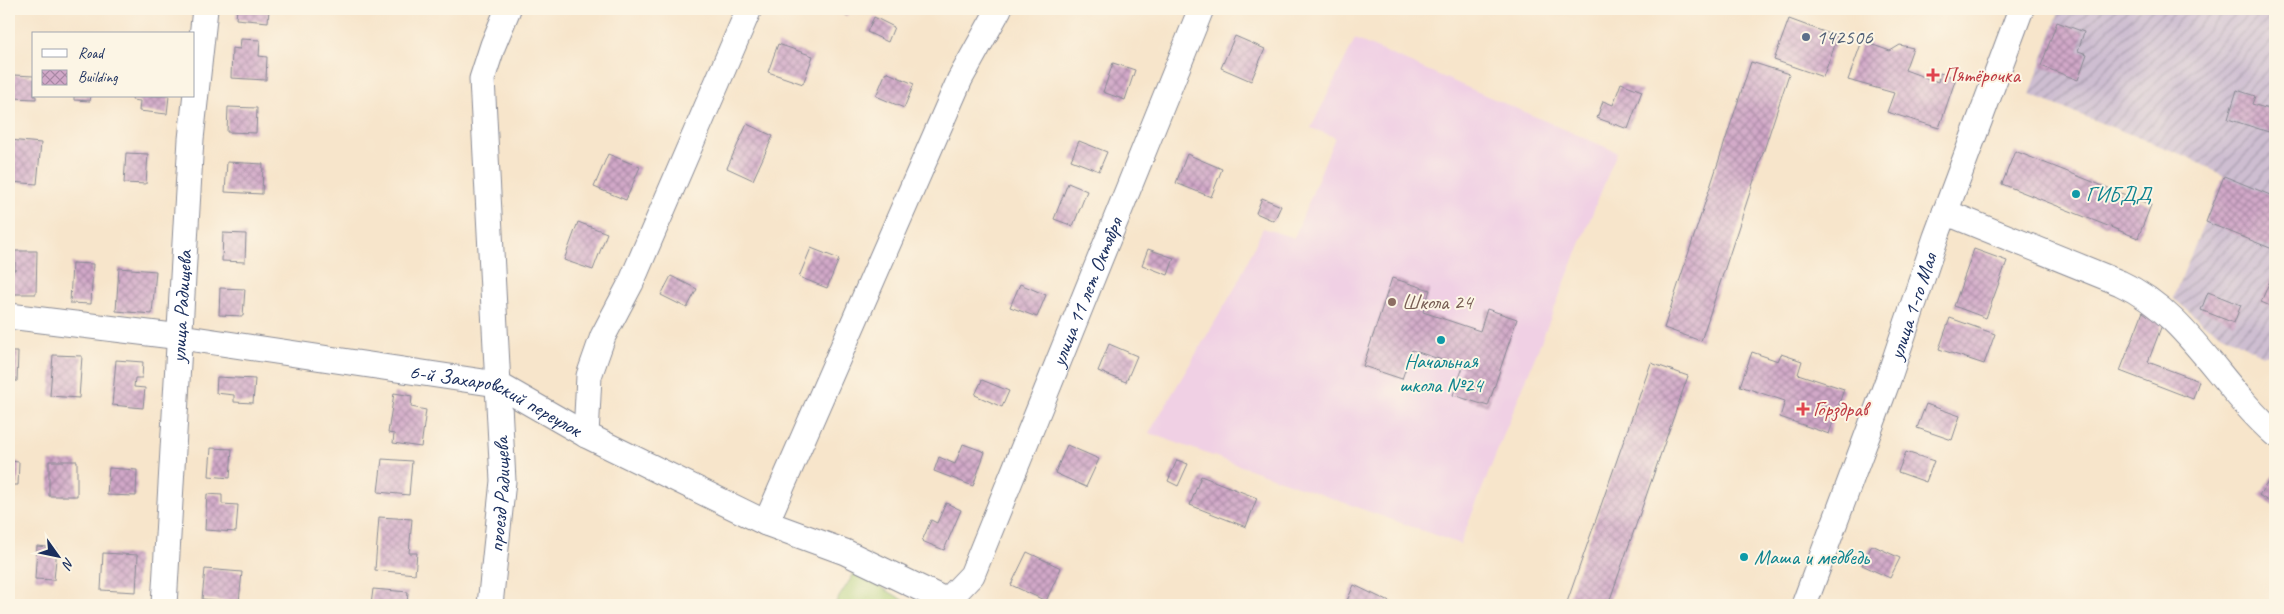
<svg xmlns="http://www.w3.org/2000/svg" width="2284" height="614" font-family="Caveat,sans-serif">
	<defs>
		<pattern id="industrial-furrows" width="10" height="10" patternUnits="userSpaceOnUse" patternTransform="scale(1.25)"><rect width="10" height="10" fill="#cebed1"/><path d="M-1 1l2-2M0 10L10 0M9 11l2-2" fill="none" stroke="#a69bad"/></pattern>
		<pattern id="building-cross-hatch" width="8" height="8" patternUnits="userSpaceOnUse" patternTransform="scale(1.25)"><rect width="8" height="8" fill="#d1a8c8"/><path d="M0 0l8 8M0 8l8-8" fill="none" stroke="#a989a6"/></pattern>
	</defs>
	<rect width="100%" height="100%" fill="#fcf5e5"/>
	<filter id="ink" filterUnits="userSpaceOnUse"><feTurbulence type="fractalNoise" baseFrequency=".02" numOctaves="2"/><feDisplacementMap in="SourceGraphic" scale="10" xChannelSelector="R" yChannelSelector="G"/><feConvolveMatrix kernelMatrix="1 2 1 2 8 2 1 2 1" color-interpolation-filters="sRGB"/></filter>
	<filter id="wash" filterUnits="userSpaceOnUse"><feTurbulence type="fractalNoise" baseFrequency=".0096" numOctaves="4" result="noise"/><feDisplacementMap in="SourceGraphic" scale="20" xChannelSelector="R" yChannelSelector="G"/><feGaussianBlur stdDeviation="1.12" result="paint"/><feColorMatrix in="noise" values="0 0 0 0 0 0 0 0 0 0 0 0 0 0 0 0 0 1.4 0 .05"/><feComposite in="paint" operator="in"/></filter>
	<g filter="url(#wash)">
		<rect width="100%" height="100%" fill="#f7e5cb"/>
		<path fill="#f0d0e4" d="M1355,39L1617,152L1460,544L1149,433L1235,288L1263,228L1294,238L1335,137L1311,128Z"/>
		<path fill="url(#industrial-furrows)" d="M2060,9H2275V354L2262,355L2204,324L2173,298L2224,176L2188,157L2030,95Z"/>
		<path fill="#adce76" stroke="#647e6a" d="M855,572L912,605H834Z"/>
		<g id="blocks">
			<path fill="url(#building-cross-hatch)" d="M237,9H269L268,22L236,19Z
				M829,9H849L847,16Z
				M874,17L894,27L888,42L867,32Z
				M1789,19L1838,37L1823,77L1774,60Z
				M2057,22L2084,32L2078,51L2087,54L2078,80L2041,66Z
				M1235,36L1265,49L1251,81L1221,68Z
				M241,39L260,40L259,56L267,57L266,80L231,78L232,48L240,49Z
				M1862,41L1890,51L1900,45L1913,48L1905,70L1938,82L1940,73L1956,78L1939,128L1887,112L1894,93L1848,80Z
				M778,44L813,56L803,84L768,72Z
				M1751,62L1789,74L1701,341L1664,328Z
				M1113,63L1135,70L1125,100L1103,92Z
				M886,72L914,84L904,108L876,96Z
				M14,75L34,76V96H36V99L13,98Z
				M1621,83L1642,91L1628,129L1597,118L1603,101L1613,105Z
				M2237,90L2255,96L2252,104L2275,111V134L2228,119Z
				M74,96H91L90,101L74,100Z
				M133,96H169L167,114L139,111L140,101L132,100Z
				M228,107L257,108L256,133L227,132Z
				M747,124L773,136L753,180L727,168Z
				M9,140L41,143L37,184L9,182Z
				M1079,141L1107,152L1099,171L1071,160Z
				M2015,151L2151,205L2138,238L2002,184Z
				M126,153L148,154L146,184L124,183Z
				M608,154L640,167L626,200L594,187Z
				M1187,154L1222,169L1211,197L1176,183Z
				M227,162L263,164L262,194L225,192Z
				M2224,176L2275,197V250L2206,222Z
				M1068,183L1087,191L1073,226L1054,219Z
				M1262,198L1281,206L1274,221L1256,213Z
				M578,222L607,233L593,270L564,260Z
				M223,233L246,234L245,262L222,261Z
				M811,248L839,259L827,288L799,277Z
				M1148,249L1174,258L1168,275L1142,265Z
				M1974,249L2007,261L1986,318L1954,306Z
				M15,251H37L36,294H10V270H15Z
				M72,263L93,264L91,304L70,303Z
				M119,268L156,271L152,314L116,311Z
				M671,276L697,289L687,308L661,295Z
				M2272,276L2275,277V308L2261,302Z
				M1392,278L1430,290L1423,312L1480,331L1487,309L1517,319L1488,406L1453,395L1463,367L1412,350L1402,379L1363,366Z
				M1020,284L1046,295L1037,317L1010,307Z
				M220,288L245,289L243,316L219,315Z
				M2208,292L2241,305L2234,323L2201,310Z
				M2144,309L2165,317L2148,362L2199,381L2193,399L2120,371Z
				M1950,318L1995,334L1984,364L1939,349Z
				M1109,344L1137,356L1126,382L1098,371Z
				M9,352H18L17,381H9Z
				M1752,352L1778,361L1781,354L1802,361L1798,374L1844,389L1829,434L1780,417L1785,401L1740,386Z
				M53,355L82,356L79,398L50,396Z
				M116,360L143,362L142,378H135L134,387L145,388L143,408L112,405Z
				M1651,363L1688,376L1608,605H1566Z
				M217,377L255,379L253,403L234,402V395L216,393Z
				M982,380L1009,391L1002,407L975,395Z
				M394,393L412,396L411,407L426,410L421,447L393,443L394,434L388,433Z
				M1926,404L1960,416L1952,440L1917,428Z
				M963,444L985,452L973,486L934,471L939,457L955,464Z
				M1067,445L1099,459L1086,487L1055,473Z
				M211,448L232,449L230,478L209,476Z
				M1906,452L1934,461L1926,482L1898,472Z
				M382,459L412,461L409,495L378,492Z
				M1177,460L1188,464L1178,486L1168,481Z
				M9,461L19,462L18,485H9Z
				M49,461H77V496H49Z
				M109,468L137,470L136,496L107,495Z
				M2273,475L2275,476V506L2259,495Z
				M1201,476L1257,498L1246,527L1190,505Z
				M207,494L222,495V504L238,505L236,532L205,530Z
				M946,503L961,510L944,550L922,541L931,520L937,523Z
				M379,517L412,519L409,553H417L415,574L375,570Z
				M1872,545L1900,558L1890,578L1862,565Z
				M37,546L57,548L54,580L35,579Z
				M1027,552L1061,568L1046,601L1011,585Z
				M103,553L138,555L136,592L101,590Z
				M205,569L242,572L239,602L202,599Z
				M1354,585L1396,605H1345Z
				M373,589L408,592L407,605H371Z"/>
		</g>
	</g>
	<g filter="url(#ink)">
		<use href="#blocks" fill-opacity="0" stroke="#898a94" stroke-width="1"/>
		<g fill="none" stroke-linecap="round" stroke-linejoin="round">
			<g stroke="#898a94" stroke-width="27">
				<g id="minor">
					<path d="M1945,212L2120,283C2187,313 2221,387 2275,434"/>
					<path id="s1" d="M9,316L181,337L497,384L586,435L766,523L845,552L955,605"/>
					<path d="M586,435L589,376L603,336L631,283L749,9"/>
					<path d="M766,523L960,79L999,9"/>
					<path id="s2" d="M948,600L972,575L1201,9"/>
					<path id="s3" d="M164,605L191,139L205,9"/>
					<path id="s4" d="M490,605L503,481L482,79L493,45L508,9"/>
					<path id="s5" d="M1804,605L1888,380L1936,237L2021,9"/>
				</g>
			</g>
			<use href="#minor" stroke="#fff" stroke-width="25"/>
		</g>
	</g>
	<circle fill="#5c6f8a" stroke="#fcf5e5" stroke-width="2" cx="1806" cy="37" r="5"/>
	<g fill="#e0444e" stroke="#fcf5e5" stroke-width="2">
		<path d="M1930.5 67.5h5v5h5v5h-5v5h-5v-5h-5v-5h5z"/>
		<path d="M1800.5 401.5h5v5h5v5h-5v5h-5v-5h-5v-5h5z"/>
	</g>
	<g fill="#0f9aa8" stroke="#fcf5e5" stroke-width="2">
		<circle cx="2076" cy="194" r="5"/>
		<circle cx="1441" cy="340" r="5"/>
		<circle cx="1744" cy="557" r="5"/>
	</g>
	<circle fill="#8d6e63" stroke="#fcf5e5" stroke-width="2" cx="1392" cy="302" r="5"/>
	<g text-anchor="middle" stroke-width="4" stroke-linejoin="round" paint-order="stroke">
		<g font-size="21" fill="#4e5e75" stroke="#fcf5e5" text-anchor="start">
			<text x="1816" y="44">142506</text>
		</g>
		<g font-size="21" fill="#be3a42" stroke="#fcf5e5" text-anchor="start">
			<text x="1943" y="82">Пятёрочка</text>
			<text x="1813" y="416">Горздрав</text>
		</g>
		<g font-size="21" fill="#0d838f" stroke="#fcf5e5" text-anchor="start">
			<text x="2086" y="201">ГИБДД</text>
			<text x="1441" y="368" text-anchor="middle">Начальная<tspan x="1441" dy="24">школа №24</tspan></text>
			<text x="1754" y="564">Маша и медведь</text>
		</g>
		<g font-size="21" fill="#1b2f5e" stroke="#fcf5e5">
			<text dy="7" stroke="none"><textPath href="#s2" startOffset="340">улица 11 лет Октября</textPath></text>
			<text dy="7" stroke="none"><textPath href="#s3" startOffset="299">улица Радищева</textPath></text>
			<text dy="7" stroke="none"><textPath href="#s5" startOffset="318">улица 1-го Мая</textPath></text>
			<text dy="7" stroke="none"><textPath href="#s1" startOffset="496">6-й Захаровский переулок</textPath></text>
			<text dy="7" stroke="none"><textPath href="#s4" startOffset="111">проезд Радищева</textPath></text>
		</g>
		<g font-size="21" fill="#785e54" stroke="#fcf5e5" text-anchor="start">
			<text x="1402" y="309">Школа 24</text>
		</g>
	</g>
	<rect width="2284" height="614" fill="none" stroke="#fcf5e5" stroke-width="30"/>
	<rect x="32" y="32" width="162" height="65" fill="#fcf5e5" stroke="#a2a6af"/>
	<rect x="42" y="49" width="25" height="8" fill="#ffffff" stroke="#a2a6af"/>
	<text x="78" y="58" font-size="15" fill="#1b2f5e">Road</text>
	<rect x="42" y="70" width="25" height="15" fill="url(#building-cross-hatch)" stroke="#a2a6af"/>
	<text x="78" y="82" font-size="15" fill="#1b2f5e">Building</text>
	<g transform="translate(58 556) rotate(123)" stroke="#fcf5e5" stroke-width="4" paint-order="stroke">
	<path d="M0-4L9 19L0 12L-9 19Z" fill="#1b2f5e"/>
	<text y="-8" font-size="14" font-weight="bold" text-anchor="middle" fill="#1b2f5e">N</text>
	</g>
</svg>
